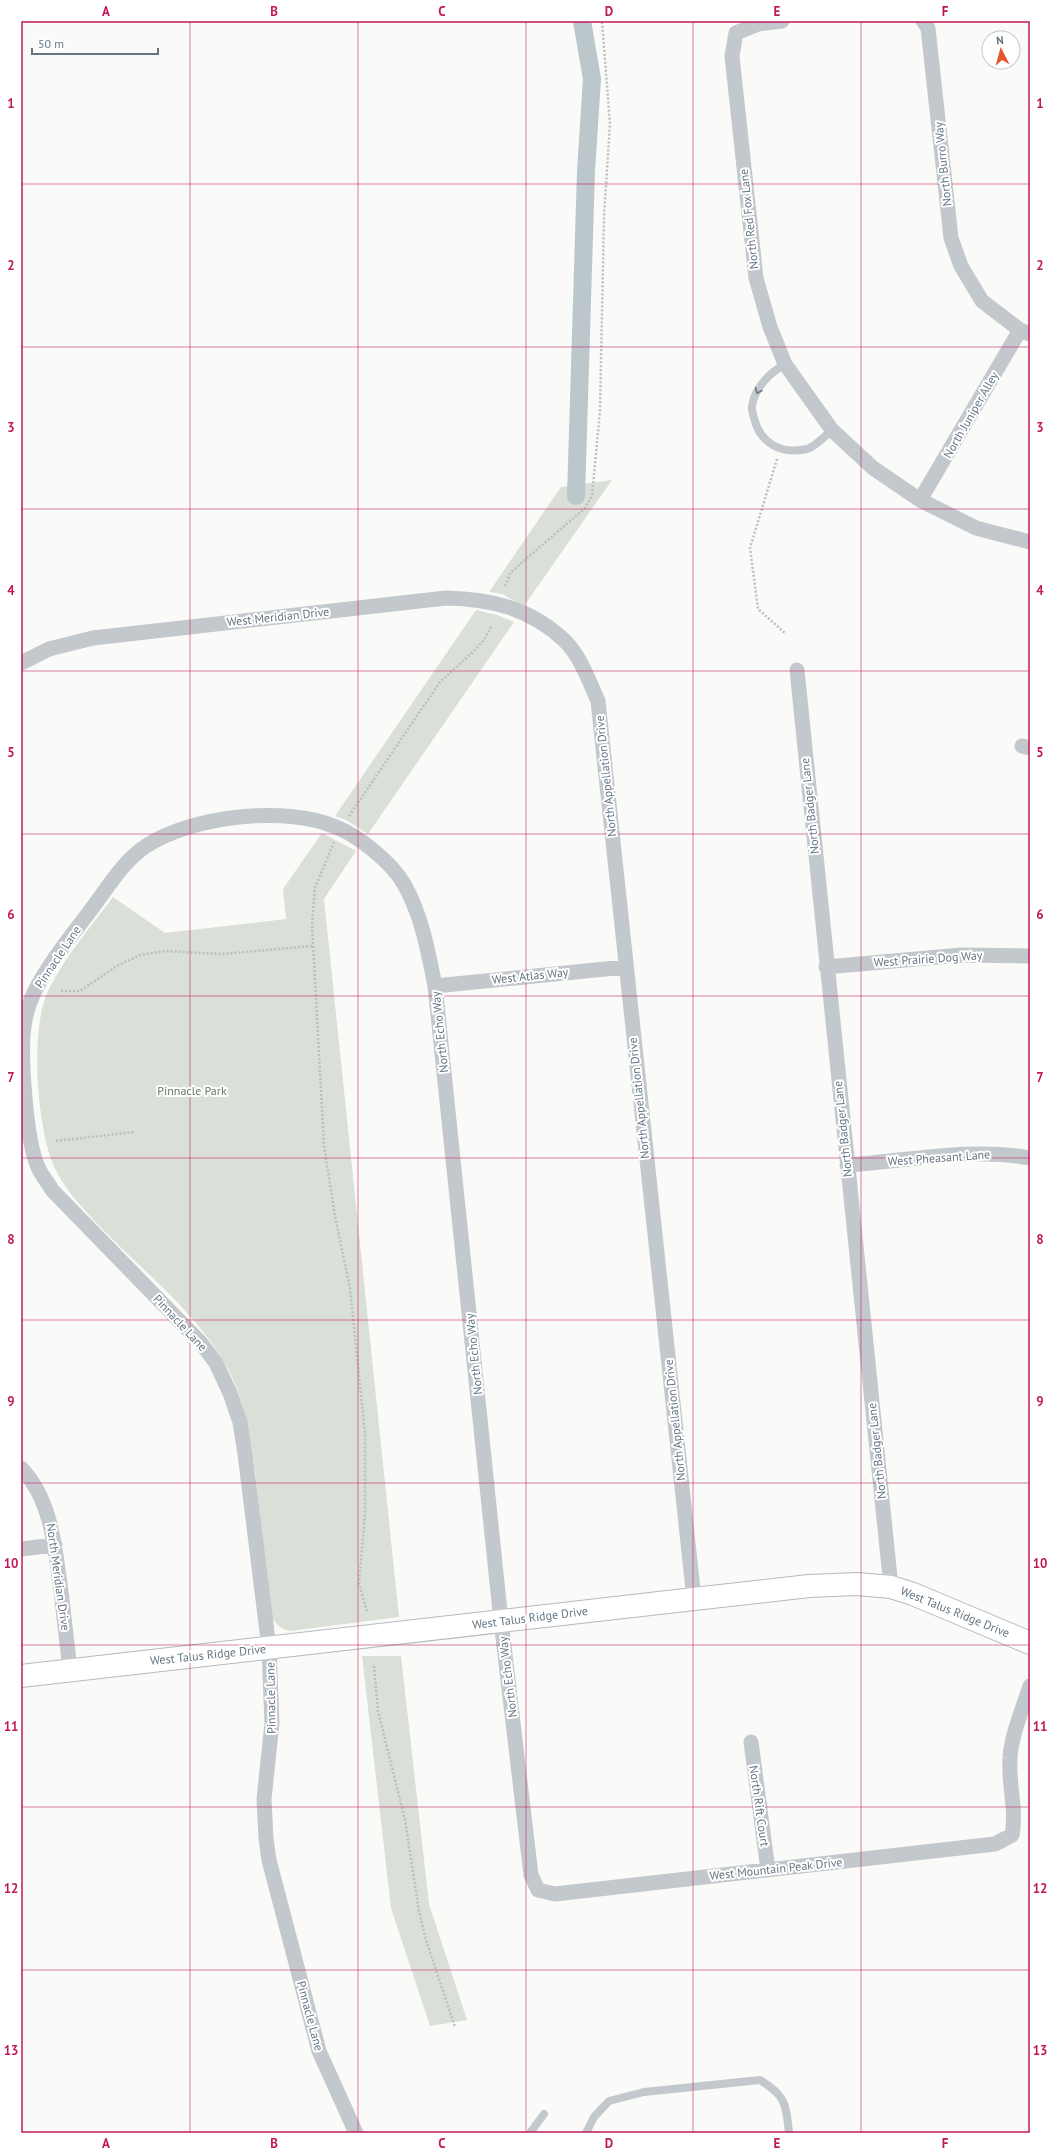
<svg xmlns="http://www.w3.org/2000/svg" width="1051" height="2154" font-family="'PT Sans',sans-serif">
	<rect width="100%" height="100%" fill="#fafaf8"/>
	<path fill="#dadfd7" d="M612,480L524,606L502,594L489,592L561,487Z
		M476,610L497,615L514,622L368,834L346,820L335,816Z
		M322,833L356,851L324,899L399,1617L290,1631C279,1628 275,1624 270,1613C266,1578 263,1543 259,1508C254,1456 249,1400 220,1355C184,1299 125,1257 82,1207C70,1194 57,1176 51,1159C37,1119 30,1030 48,991C64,957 91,927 113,897L165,933L286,919L283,889Z
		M362,1656H401L429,1904L467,2020L430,2026L391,1908Z"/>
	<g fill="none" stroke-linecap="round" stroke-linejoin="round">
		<path stroke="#bbc7cb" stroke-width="18" d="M576,496L586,171L592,79L582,21"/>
		<g stroke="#b3babf" stroke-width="24">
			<path id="secondary" d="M21,1676L694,1599L809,1586L857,1584L891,1587L913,1594L1030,1643"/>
		</g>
		<path stroke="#bbbfc2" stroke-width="2.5" stroke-dasharray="2 2" stroke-linecap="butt" d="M777,459L750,548L758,609L786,634
			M505,586L511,572L585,508L592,496L600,411L604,216L610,124L602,21
			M349,816L440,682L474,651L484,640L492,625
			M334,842L315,888L312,925L324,1146L335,1216L350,1288L365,1434V1514L359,1583L367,1612
			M61,991H80L117,966L140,955L164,951L222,954L313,946
			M56,1141L134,1132
			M374,1666L378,1711L405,1820L419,1911L426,1940L455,2027"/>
		<path stroke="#c3c8cc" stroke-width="8" d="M785,364C770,373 755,387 752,406C751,409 753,414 754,418C760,443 781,455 807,449C816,446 825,436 832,430
			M530,2133L544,2114
			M586,2133L594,2117L609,2101L644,2092L760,2080C786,2096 786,2104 789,2133"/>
		<path stroke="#c3c8cc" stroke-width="15" d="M782,21L758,24L736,33L732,56L756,278L770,327L785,364L832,430L873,468L920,500L976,528L1030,542
			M923,21L928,28L951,238L961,266L982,301L1020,330L1030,334
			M920,500L1020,330
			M21,663L49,649L93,638L446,598C491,599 530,608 564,640C580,655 589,681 598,701L694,1599
			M797,670L891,1587
			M1022,746L1030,748
			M826,967L961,955L1030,956
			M435,986L625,967
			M847,1165C907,1161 971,1147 1030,1158
			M21,1468C52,1500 55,1549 61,1591C64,1617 67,1644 70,1670
			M21,1549L55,1545
			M751,1742L768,1870
			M356,2133L319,2051L269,1860L266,1839L264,1799L272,1723L269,1648L245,1454L240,1422L230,1393L216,1363L201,1343L52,1190C48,1182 41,1175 38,1167C26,1141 20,1055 24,1026C26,1013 31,997 38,985C52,959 72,935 90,911C107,889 122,862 146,846C192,816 285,805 336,827C359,836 392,863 404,884C422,916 428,951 435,986L501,1621L531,1875L538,1890L555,1894L995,1844L1012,1835C1017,1809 1008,1785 1010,1758C1011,1736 1023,1708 1030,1686"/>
		<use href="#secondary" stroke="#fff" stroke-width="22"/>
	</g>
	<defs><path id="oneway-chevron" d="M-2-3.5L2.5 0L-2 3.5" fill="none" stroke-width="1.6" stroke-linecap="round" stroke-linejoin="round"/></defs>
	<use stroke="#6a7a87" href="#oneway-chevron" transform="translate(758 391) rotate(113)"/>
	<path fill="none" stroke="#c2185b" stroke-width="1" stroke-opacity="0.55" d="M190,21V2133M358,21V2133M526,21V2133M693,21V2133M861,21V2133M21,184H1030M21,347H1030M21,509H1030M21,671H1030M21,834H1030M21,996H1030M21,1158H1030M21,1320H1030M21,1483H1030M21,1645H1030M21,1807H1030M21,1970H1030"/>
	<g text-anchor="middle" stroke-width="4" stroke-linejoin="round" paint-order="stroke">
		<g font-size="12" fill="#657683" stroke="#fff">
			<text transform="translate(943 164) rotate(-96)" y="4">North Burro Way</text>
			<text transform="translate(749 219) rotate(-96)" y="4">North Red Fox Lane</text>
			<text transform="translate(971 415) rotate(-60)" y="4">North Juniper Alley</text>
			<text transform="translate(278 617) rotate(-6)" y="4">West Meridian Drive</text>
			<text transform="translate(606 776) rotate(-96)" y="4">North Appellation Drive</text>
			<text transform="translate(810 806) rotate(-96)" y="4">North Badger Lane</text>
			<text transform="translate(58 957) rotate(-56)" y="4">Pinnacle Lane</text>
			<text transform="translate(928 959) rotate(-4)" y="4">West Prairie Dog Way</text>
			<text transform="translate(530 976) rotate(-6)" y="4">West Atlas Way</text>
			<text transform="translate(440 1032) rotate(-96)" y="4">North Echo Way</text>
			<text transform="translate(639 1098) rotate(-96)" y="4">North Appellation Drive</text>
			<text transform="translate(843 1129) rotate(-96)" y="4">North Badger Lane</text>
			<text transform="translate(939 1158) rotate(-4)" y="4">West Pheasant Lane</text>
			<text transform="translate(180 1323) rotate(47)" y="4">Pinnacle Lane</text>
			<text transform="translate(474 1354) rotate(-96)" y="4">North Echo Way</text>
			<text transform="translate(675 1420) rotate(-96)" y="4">North Appellation Drive</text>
			<text transform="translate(877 1451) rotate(-96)" y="4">North Badger Lane</text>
			<text transform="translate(58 1577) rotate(82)" y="4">North Meridian Drive</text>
			<text transform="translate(955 1612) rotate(22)" y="4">West Talus Ridge Drive</text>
			<text transform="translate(530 1618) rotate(-7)" y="4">West Talus Ridge Drive</text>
			<text transform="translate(208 1655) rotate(-6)" y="4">West Talus Ridge Drive</text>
			<text transform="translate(508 1677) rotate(-97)" y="4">North Echo Way</text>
			<text transform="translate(271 1698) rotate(-91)" y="4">Pinnacle Lane</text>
			<text transform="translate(759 1806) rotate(82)" y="4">North Rift Court</text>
			<text transform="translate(776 1869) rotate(-6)" y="4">West Mountain Peak Drive</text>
			<text transform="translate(310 2016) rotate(75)" y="4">Pinnacle Lane</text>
		</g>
		<g font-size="12" fill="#687a64" stroke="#fff">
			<text x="192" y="1095">Pinnacle Park</text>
		</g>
	</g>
	<rect width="1051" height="2154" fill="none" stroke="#ffffff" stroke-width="44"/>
	<g transform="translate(1001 50) rotate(354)"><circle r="19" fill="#ffffff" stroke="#c1c8cd"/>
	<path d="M0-3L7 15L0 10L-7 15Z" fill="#e4572e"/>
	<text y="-6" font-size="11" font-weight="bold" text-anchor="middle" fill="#657683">N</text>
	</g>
	<path d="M32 48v6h126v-6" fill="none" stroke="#657683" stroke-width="2"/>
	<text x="38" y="48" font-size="12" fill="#657683" stroke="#ffffff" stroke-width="3" paint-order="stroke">50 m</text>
	<rect x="22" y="22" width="1007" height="2110" fill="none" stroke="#c2185b" stroke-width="1.5"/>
	<g font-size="13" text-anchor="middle" font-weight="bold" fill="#c2185b">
		<text x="106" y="16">A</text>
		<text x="274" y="16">B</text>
		<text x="442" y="16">C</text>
		<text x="609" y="16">D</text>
		<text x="777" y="16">E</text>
		<text x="945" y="16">F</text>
		<text x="11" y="108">1</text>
		<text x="1040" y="108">1</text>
		<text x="11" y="270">2</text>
		<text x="1040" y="270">2</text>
		<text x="11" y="432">3</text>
		<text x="1040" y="432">3</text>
		<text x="11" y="595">4</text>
		<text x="1040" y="595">4</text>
		<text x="11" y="757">5</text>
		<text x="1040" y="757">5</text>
		<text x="11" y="919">6</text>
		<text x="1040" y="919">6</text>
		<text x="11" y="1082">7</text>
		<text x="1040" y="1082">7</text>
		<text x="11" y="1244">8</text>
		<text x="1040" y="1244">8</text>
		<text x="11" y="1406">9</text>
		<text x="1040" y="1406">9</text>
		<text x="11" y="1568">10</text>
		<text x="1040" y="1568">10</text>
		<text x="11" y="1731">11</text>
		<text x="1040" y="1731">11</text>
		<text x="11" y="1893">12</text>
		<text x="1040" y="1893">12</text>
		<text x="11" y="2055">13</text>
		<text x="1040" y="2055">13</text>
		<text x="106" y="2148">A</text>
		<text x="274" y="2148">B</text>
		<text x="442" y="2148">C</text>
		<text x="609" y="2148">D</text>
		<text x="777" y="2148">E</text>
		<text x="945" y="2148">F</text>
	</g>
</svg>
